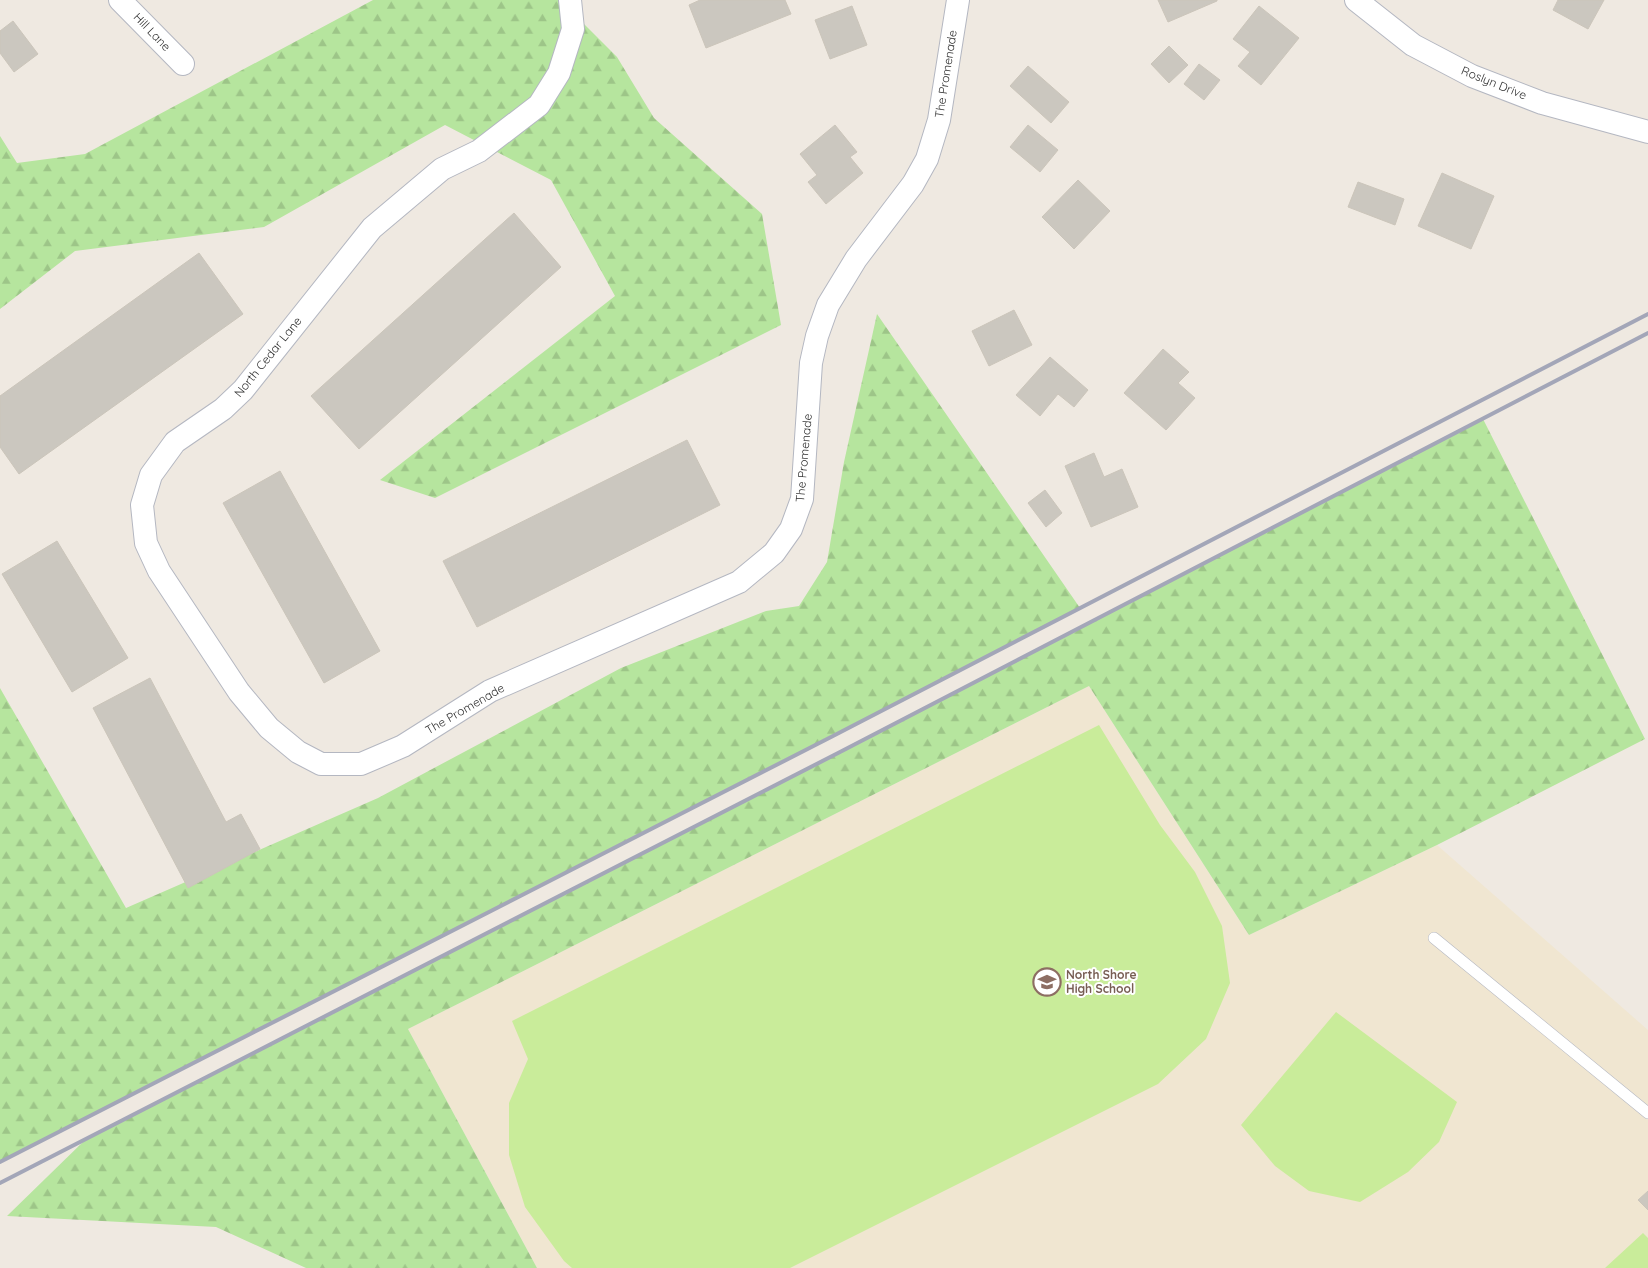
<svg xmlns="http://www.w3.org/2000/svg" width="1648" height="1268" font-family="Quicksand,sans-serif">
	<defs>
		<pattern id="forest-firs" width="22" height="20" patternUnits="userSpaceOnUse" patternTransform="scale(1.25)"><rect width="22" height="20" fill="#b6e59e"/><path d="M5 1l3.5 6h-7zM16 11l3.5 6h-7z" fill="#9dc588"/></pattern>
	</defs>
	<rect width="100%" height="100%" fill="#efe9e1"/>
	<path fill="#f0e6d1" d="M1089,686L1249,935L1437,845L1648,1030V1268H537L408,1029Z"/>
	<path fill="url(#forest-firs)" d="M373,0H560L617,57L654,118L762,214L781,325L435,498L380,480L615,296L551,180L445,125L264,227L75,251L0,309V136L17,163L85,154Z
		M877,314L1080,608L0,1161V688L126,908L378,798L621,668L766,611L799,606L827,562L844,462Z
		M1483,419L1645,739L1437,845L1249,935L1089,686L408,1029L537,1268H306L216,1227L7,1216L86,1139L741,803Z"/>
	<path fill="#c9ec9a" d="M1099,725L1160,825L1195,872L1222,926L1230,983L1206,1039L1158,1084L790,1268H572L564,1261L525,1207L509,1155V1103L528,1059L512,1021Z
		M1336,1012L1457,1102L1439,1142L1408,1172L1360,1202L1309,1191L1275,1166L1241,1125Z
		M1643,1233L1648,1238V1268H1605Z"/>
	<path fill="#cbc7bf" stroke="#cbc5ba" d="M700,0H785L791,14L706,48L689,5Z
		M1158,0H1217V1L1168,22Z
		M1558,0H1604L1588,29L1553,10Z
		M852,6L867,45L830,59L815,20Z
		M1259,6L1299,38L1261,85L1238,66L1250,52L1233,39Z
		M13,21L38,54L14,72L0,53V31Z
		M1169,46L1188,65L1169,83L1151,64Z
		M1199,64L1220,80L1204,100L1184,84Z
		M1028,66L1069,102L1051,123L1010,86Z
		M835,125L857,152L850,157L863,173L826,204L808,182L817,175L800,154Z
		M1028,125L1058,150L1040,172L1010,147Z
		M1442,173L1494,196L1471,249L1418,226Z
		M1078,180L1110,211L1074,249L1042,217Z
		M1358,182L1404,199L1395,225L1348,207Z
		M514,213L561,267L359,449L311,396Z
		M199,253L243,314L19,474L0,447V396Z
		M1014,310L1032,345L989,366L972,331Z
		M1163,349L1189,372L1178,383L1195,398L1166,430L1124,393Z
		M1050,357L1088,390L1074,407L1058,394L1040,416L1016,395Z
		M687,440L720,505L477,627L443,561Z
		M1094,453L1104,477L1122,469L1138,507L1091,527L1065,466Z
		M280,471L380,651L324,683L223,503Z
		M1045,490L1062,513L1046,527L1028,503Z
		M57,541L128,658L72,692L2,574Z
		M150,678L226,822L241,814L260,849L188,888L93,708Z
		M1648,1191V1210L1638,1200Z"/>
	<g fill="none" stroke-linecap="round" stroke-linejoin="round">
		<g stroke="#b4b7c1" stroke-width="12">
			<path id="lane" d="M1434,938L1648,1113"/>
		</g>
		<g stroke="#b4b7c1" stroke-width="24">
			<path id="street" d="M120,0L183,64
				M570,0L573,29L559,73L539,105L479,151L442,169L372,228L243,390L223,409L175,442L151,475L142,505L146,543L159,571L239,692L269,728L298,752L321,764H361L403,746L490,691L739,582L774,553L791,529L802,499L811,363L817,336L828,305L856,259L913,184L927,159L939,120L958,0
				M1356,0L1413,45L1472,76L1542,103L1648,132"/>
		</g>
		<use href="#lane" stroke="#fff" stroke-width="11"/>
		<use href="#street" stroke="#fff" stroke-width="22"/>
		<path stroke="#a3a6b8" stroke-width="4" d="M0,1162L833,736L1648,314
			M0,1183L840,752L1648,333"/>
	</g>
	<defs>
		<g id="school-ring" transform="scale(1.4375)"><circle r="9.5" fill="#fff" stroke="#8d6e63" stroke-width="1.5"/><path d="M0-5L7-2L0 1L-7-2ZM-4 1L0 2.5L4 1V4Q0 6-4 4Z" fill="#8d6e63"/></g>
	</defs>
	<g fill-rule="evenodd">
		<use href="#school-ring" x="1047" y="982"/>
	</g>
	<g text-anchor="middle" stroke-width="4" stroke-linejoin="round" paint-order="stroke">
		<g font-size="12" fill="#2e2e2e" stroke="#fff">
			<text transform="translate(152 32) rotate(46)" y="4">Hill Lane</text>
			<text transform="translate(946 74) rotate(-81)" y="4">The Promenade</text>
			<text transform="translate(1494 83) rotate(22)" y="4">Roslyn Drive</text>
			<text transform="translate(268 357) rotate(-51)" y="4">North Cedar Lane</text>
			<text transform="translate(804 458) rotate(-85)" y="4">The Promenade</text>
			<text transform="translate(465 709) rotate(-30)" y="4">The Promenade</text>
		</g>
		<g font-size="12" font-weight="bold" fill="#785e54" stroke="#fff" text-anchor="start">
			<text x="1066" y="979">North Shore<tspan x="1066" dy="14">High School</tspan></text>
		</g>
	</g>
</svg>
